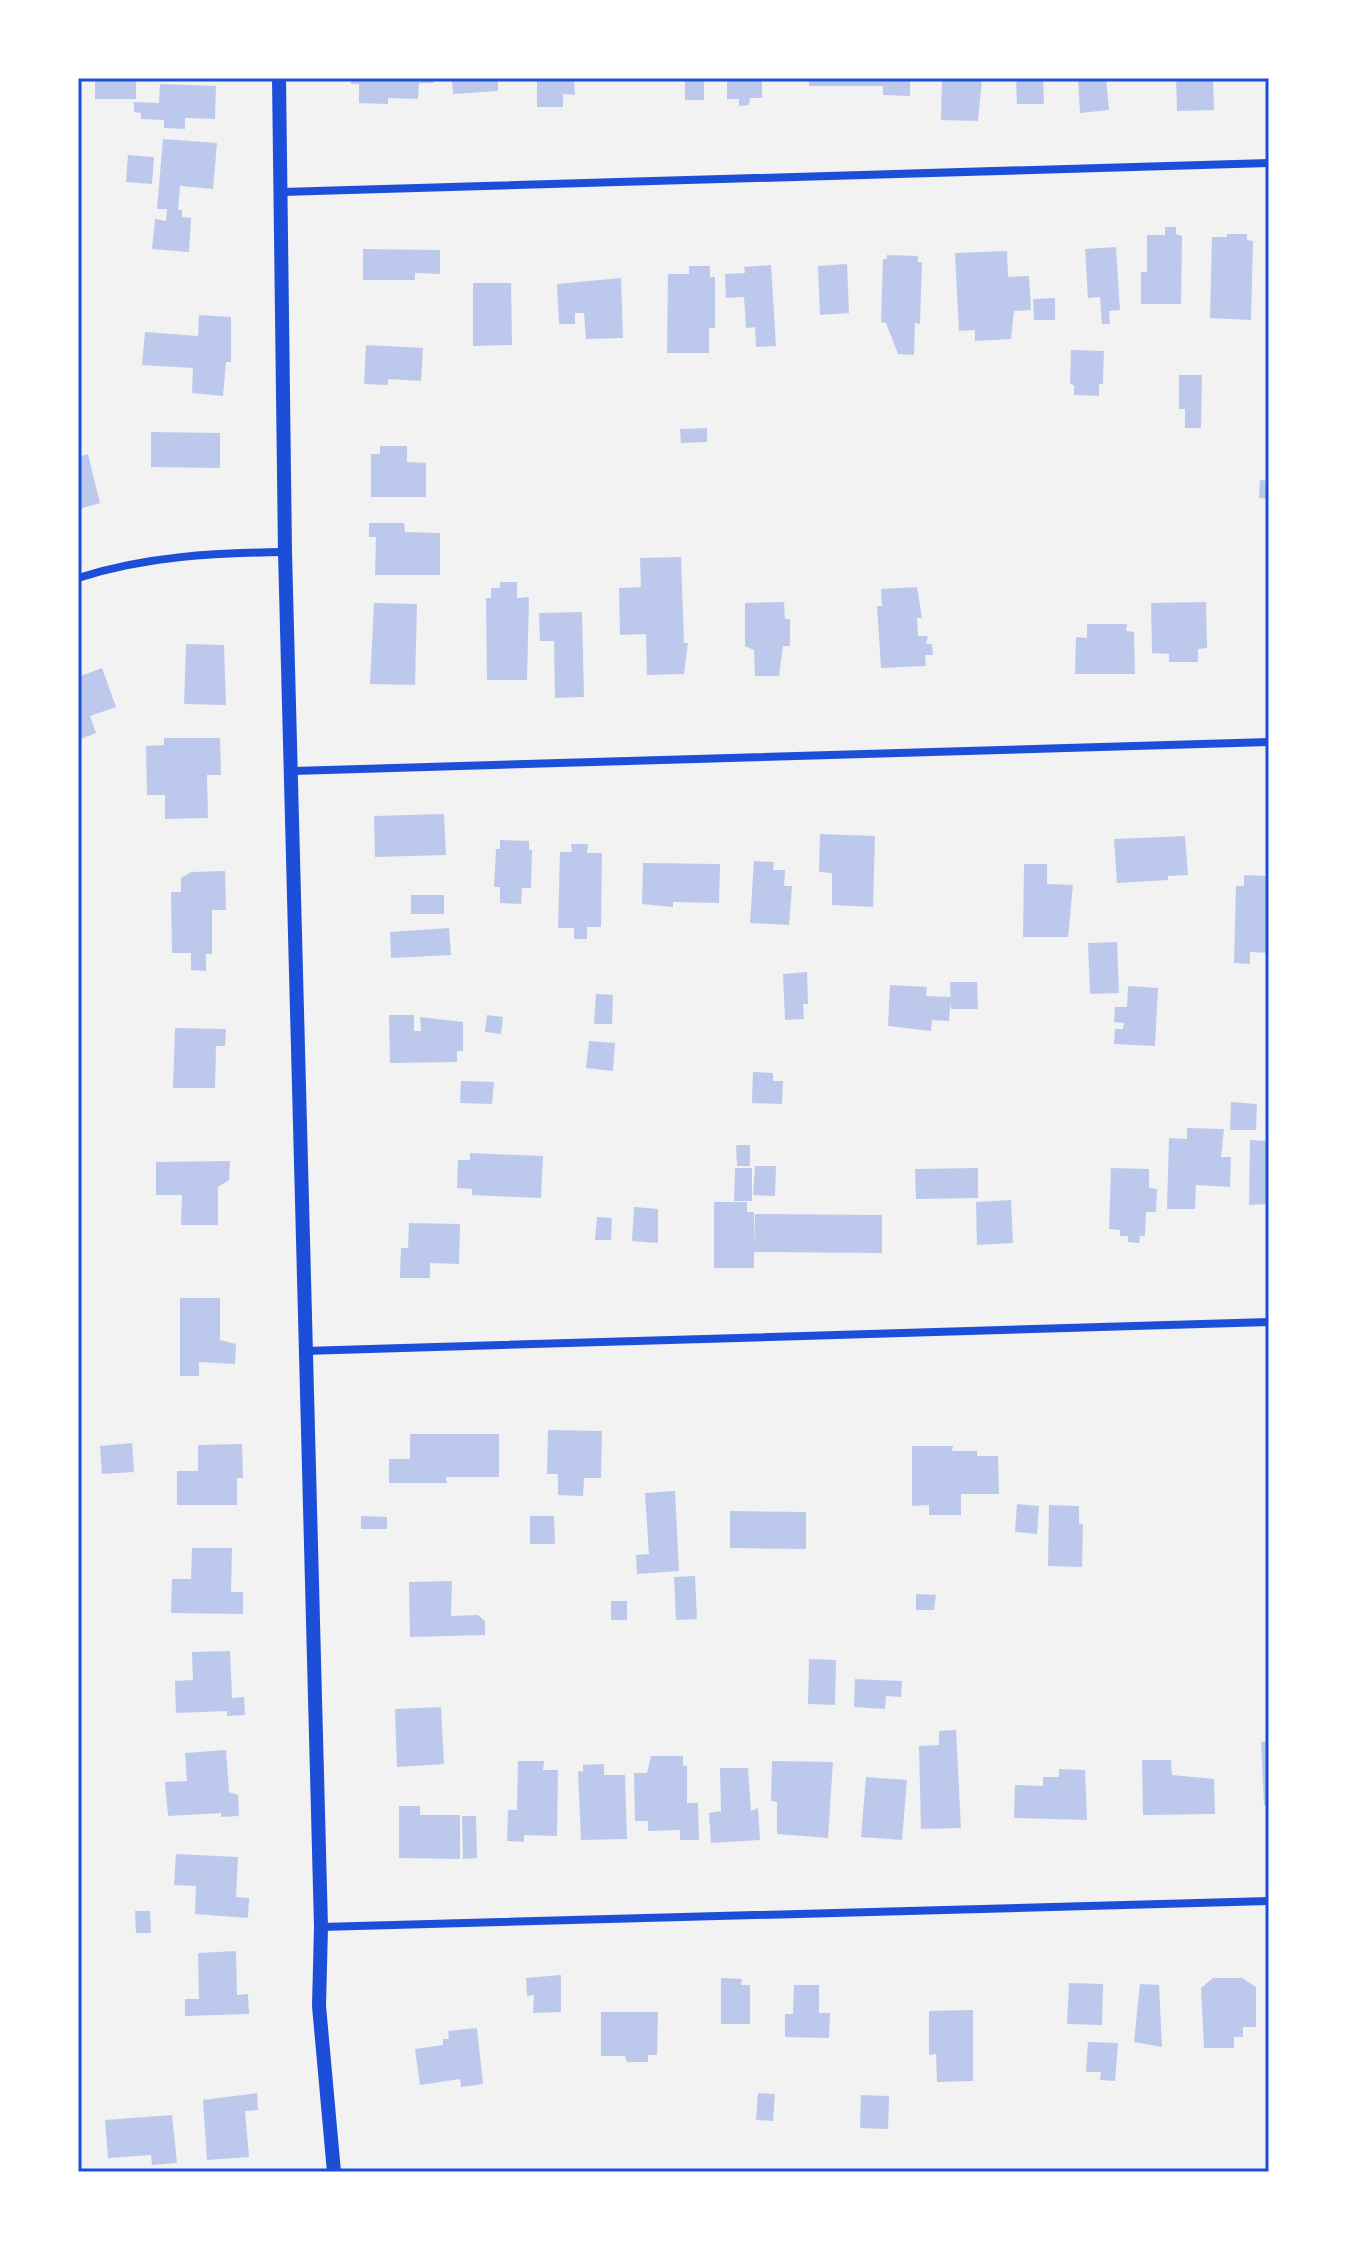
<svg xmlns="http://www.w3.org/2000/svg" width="1347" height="2250" font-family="'Fira Sans',sans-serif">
	<rect width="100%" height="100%" fill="#f2f2f2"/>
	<path fill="#bdc9ec" d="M95,78H136V99H95Z
		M351,78H434V83H419L418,99L388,98V104L359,103V84H351Z
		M452,78H498V91L453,94Z
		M537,78H574L575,95L563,94V107H537Z
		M685,78H704V100H685Z
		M727,78H762V98H750L749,105L739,106V99H727Z
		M809,78H910V96L883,95V86H809Z
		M942,78H982L978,121L941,120Z
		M1016,78H1043L1044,104H1017Z
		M1078,78H1106L1109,110L1080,113Z
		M1176,78H1213L1214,110L1177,111Z
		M160,84L216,86L215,119L185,118V129L164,128V120L141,119V113L134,112V102L159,103Z
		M163,139L217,143L213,189L180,186L178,210H182V217L191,218L189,252L152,249L155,219L166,221L167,209H157Z
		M128,155L154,157L152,184L126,182Z
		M1165,227H1176V234L1182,236L1181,304H1141V272H1147V235H1165Z
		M1227,234H1247V240L1253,241L1251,320L1210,318L1212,237H1227Z
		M1116,247L1120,310L1109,311L1110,324H1102L1100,297L1088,298L1085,249Z
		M363,249L440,250V274L415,273V280H363Z
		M1007,251L1008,277L1029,276L1031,310L1014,311L1011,339L975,341V330L959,331L955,253Z
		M887,255L918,256V262H922L920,324L915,323L914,355L898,354L886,323L881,322L883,259H887Z
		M847,264L849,313L820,315L818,266Z
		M771,265L776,346L756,347L755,327L746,328L744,297L726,298L725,274L745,273L744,267Z
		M689,266H710V277H715V328H709V353H667L668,274H689Z
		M621,278L623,338L586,339L584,313H575V324H559L557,284Z
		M473,283H511L512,345L473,346Z
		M1055,298V320H1034L1033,299Z
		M199,315L231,317V362H226L223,396L192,393L193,368L142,365L145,332L198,336Z
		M366,345L423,348L421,381L388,379V385L364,384Z
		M1071,350L1104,351L1103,384H1099V396L1074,395V385L1070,384Z
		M1179,375H1202L1201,428H1185V409H1179Z
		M707,428V442L681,443L680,429Z
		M151,432L220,433V468L151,467Z
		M380,446H407V462L426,463V497H371V454H380Z
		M88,454L100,503L79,509L78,457Z
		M1260,480L1269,481V499L1259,498Z
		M369,523H404L405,532L440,533V575H375L376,537H369Z
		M681,557L684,643H688L684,674L647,675L646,634L620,635L619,588L641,587L640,558Z
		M500,582H517V598L529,597L527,680H487L486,598H491V588H500Z
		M917,587L922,618H917L918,636H928L926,644H932L933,655H925L926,666L881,668L877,606H882L881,589Z
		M784,602L785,619H790V646H783L779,676H755L754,650L745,646V603Z
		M1206,602L1207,648L1198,649V662H1169V654L1152,653L1151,603Z
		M374,603L417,604L415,685L370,684Z
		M582,612L584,697L555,698L554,641H540L539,613Z
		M1087,624H1127L1126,631L1134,632L1135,674H1075L1076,637L1087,638Z
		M186,644L224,645L226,705L184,704Z
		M102,668L116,707L90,716L96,733L78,740V677Z
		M164,738H220L221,775H207L208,818L165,819V795H147L146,746L164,745Z
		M444,814L446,855L375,857L374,816Z
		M820,834L875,836L873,907L832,905V873L819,872Z
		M1185,836L1188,875L1168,876V880L1117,883L1114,839Z
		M500,840L529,841V850H532L531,888H522L521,904L500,903V887H494L496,849H500Z
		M571,844H588L587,853H602L601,927H587V939H574V928H558L560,852H572Z
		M754,861L774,862L773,870H785L784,886H792L789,925L750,923Z
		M643,863L720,864L719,903L673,902V907L642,904Z
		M1024,864H1047V884L1073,885L1068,937H1023Z
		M225,871L226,910H212V954H206V971L191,970V953H172L171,892H181V878L191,872Z
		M1244,875L1267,876L1269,953L1250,952V964L1234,963L1236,886H1244Z
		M411,895H444V914H411Z
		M449,928L451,955L391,958L390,932Z
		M1117,942L1119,993L1090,994L1088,943Z
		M807,972L808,1004H803L804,1019L785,1020L783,974Z
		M950,982H977L978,1009H951Z
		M890,985L927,987L926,996L951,997L949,1021L932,1020L931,1031L888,1026Z
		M1128,986L1158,988L1155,1046L1114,1044L1115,1029H1123L1124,1023L1114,1022L1115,1007H1127Z
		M596,994L613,995L612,1024H594Z
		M389,1015H414V1031H421L420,1017L463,1022V1051H457V1062L390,1063Z
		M487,1015L503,1017L501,1034L485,1032Z
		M175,1028L226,1029L225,1046H216L215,1088H173Z
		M589,1041L615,1043L613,1071L586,1068Z
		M753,1072L773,1073V1081H783L782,1104L752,1103Z
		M461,1081L494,1082L492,1104L460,1103Z
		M1231,1102L1257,1104L1256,1130H1230Z
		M1187,1128L1224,1129L1221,1157H1231L1230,1187L1196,1185L1195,1209H1167L1169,1138L1187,1139Z
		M1250,1140L1269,1141V1204L1249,1205Z
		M736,1145H750V1166H737Z
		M470,1153L543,1156L541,1198L472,1195V1189L457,1188L458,1160H470Z
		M230,1161L229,1180L218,1187V1225H181L182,1195H156V1162Z
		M755,1166H776L775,1196L753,1195Z
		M735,1168H752V1201H734Z
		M978,1168V1198L916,1199L915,1169Z
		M1111,1168L1149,1169V1188L1157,1189L1156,1212H1146L1145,1236H1140L1139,1243L1128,1242V1236H1120V1230L1109,1229Z
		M1011,1200L1013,1243L977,1245L976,1202Z
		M714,1202H747V1212H754V1247L755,1214L882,1215V1253L754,1252V1268H714Z
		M634,1207L658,1209V1243L632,1241Z
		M597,1217L612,1218L611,1240H595Z
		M409,1223L460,1224L459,1264L430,1263V1278H400L401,1248H408Z
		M180,1298H220V1340L236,1344L235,1364L199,1362V1376H180Z
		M548,1430L602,1431L601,1478H584L583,1496L558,1495V1474H547Z
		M410,1434H499V1477H446L447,1483H389V1459H410Z
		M132,1443L134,1472L102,1474L100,1446Z
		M242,1444L243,1478H237V1505H177V1471H198V1445Z
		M912,1446H953L952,1451H977V1456H998L999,1494H961V1515H929V1505L912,1506Z
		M675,1491L679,1571L637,1574L636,1555L649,1554L645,1493Z
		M1017,1504L1039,1506L1037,1534L1015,1532Z
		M1049,1505L1079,1506V1524H1083L1082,1567L1048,1566Z
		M730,1511L806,1512V1549L730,1548Z
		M361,1516L387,1517V1529H361Z
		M530,1516H554L555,1544H530Z
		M192,1548H232L231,1592H243V1614L171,1613L172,1579H191Z
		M695,1576L697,1619L676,1620L674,1577Z
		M452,1581L451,1616L478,1615L485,1621V1635L410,1637L409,1582Z
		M916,1594L936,1595L934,1610H916Z
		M611,1601H627V1620H611Z
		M230,1651L232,1698L244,1697L245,1715L227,1716V1711L176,1713L175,1681L193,1680L192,1652Z
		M809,1659L836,1660L835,1705L808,1704Z
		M855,1679L902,1681L901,1697L886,1696L885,1709L854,1707Z
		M441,1707L444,1764L397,1767L395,1709Z
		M956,1730L961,1828L921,1829L919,1746L939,1745V1731Z
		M1269,1741V1805H1264L1261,1742Z
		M226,1750L229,1792L238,1795L239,1816L221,1817V1813L168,1816L165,1782L187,1781L185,1753Z
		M651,1756H683V1766H687V1803H698L699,1840H680V1830L648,1831V1821H635L634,1773H647Z
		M1142,1760H1171L1172,1775L1214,1779L1215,1814L1143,1815Z
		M518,1761H544L543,1770H558L557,1836L524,1835V1842L507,1841L508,1810H517Z
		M772,1761L833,1762L828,1838L777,1834V1802L771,1801Z
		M604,1764V1775H625L627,1839L581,1840L578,1771L583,1772V1765Z
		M720,1768H748L751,1811L758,1808L760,1840L711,1843L709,1813L721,1811Z
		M1059,1769L1085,1770L1087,1820L1014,1818L1015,1785L1043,1786V1777H1059Z
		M866,1777L907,1780L902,1840L861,1837Z
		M399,1806H420V1815H460V1859L399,1858Z
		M462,1816H476L477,1858L463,1859Z
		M176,1854L238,1857L236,1897L249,1898L248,1918L195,1914L196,1886L174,1885Z
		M135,1911H150L151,1933H136Z
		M236,1951L237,1995L248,1994L249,2014L185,2016V1999H199L198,1953Z
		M561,1975V2012L533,2013L534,1995L527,1996L526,1978Z
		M721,1978L742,1979L741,1985H750V2024H721Z
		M1213,1978H1242L1256,1987V2027H1243V2037H1234V2048H1204L1201,1988Z
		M1069,1983L1103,1984L1102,2025L1067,2024Z
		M1140,1984L1159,1985L1162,2047L1134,2042Z
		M794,1985H819V2013H830L829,2038L785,2037V2014H793Z
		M973,2010V2081L937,2082L936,2054L929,2055V2011Z
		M601,2012H658L657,2055H648V2062H627L625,2056H601Z
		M477,2028L483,2084L461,2087L460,2079L420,2085L415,2049L443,2045V2039H449L448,2031Z
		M1088,2042L1118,2043L1115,2081L1100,2080L1101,2072H1086Z
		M257,2093L258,2110L245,2111L249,2157L207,2160L203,2100Z
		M758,2093L775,2094L773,2121L756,2120Z
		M861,2095L889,2096L888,2129L860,2128Z
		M172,2115L177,2163L152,2165L151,2155L108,2158L105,2120Z"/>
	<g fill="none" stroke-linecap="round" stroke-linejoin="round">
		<path stroke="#1d4ed8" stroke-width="8" d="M282,192L1269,163
			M78,578C146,556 214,553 285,552
			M293,771L1269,742
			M304,1351L1269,1322
			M321,1927L1269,1901"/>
		<path stroke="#1d4ed8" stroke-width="14" d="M279,78L285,552L321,1927L319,2006L334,2172"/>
	</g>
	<rect width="1347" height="2250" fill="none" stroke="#ffffff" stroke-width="160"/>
	<rect x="80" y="80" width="1187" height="2090" fill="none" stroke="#1d4ed8" stroke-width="3"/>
</svg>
